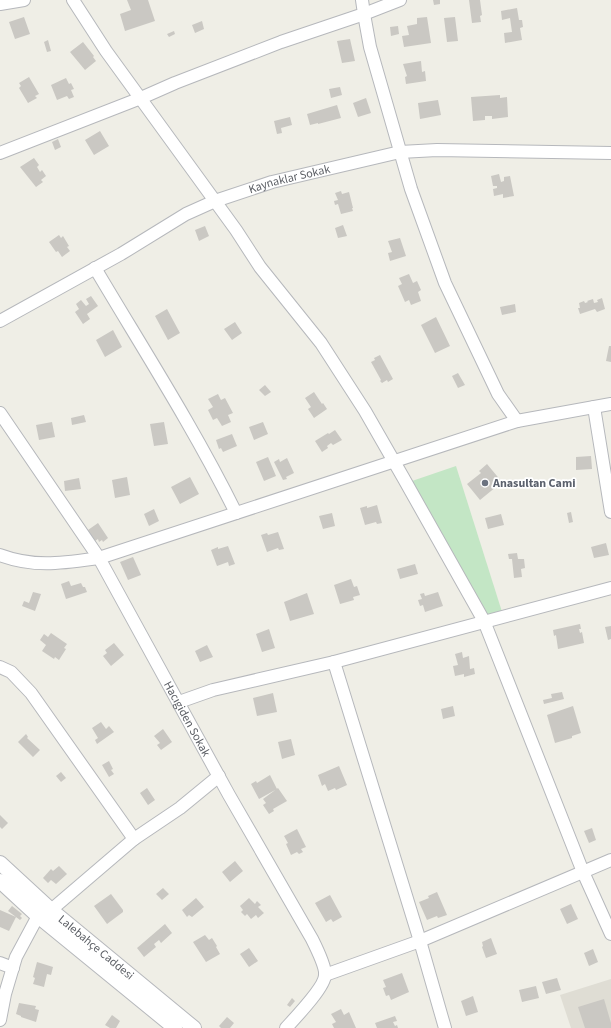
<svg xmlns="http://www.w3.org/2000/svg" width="611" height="1028" font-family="'Source Sans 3',sans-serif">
	<rect width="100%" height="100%" fill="#efeee6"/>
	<path fill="#dfddd4" d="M611,979V1028H571L560,995Z"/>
	<path fill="#c3e6c5" d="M456,466L503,615L484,616L412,481Z"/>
	<path fill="#cac8c3" d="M127,0H148L155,21L125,31L120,14L131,10Z
		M433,0H440V4L434,5Z
		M469,0H480L482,15L480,16L481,22L472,23Z
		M517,8L519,20H522L523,27L520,28L522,40L505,43L504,33L512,32L510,18L502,20L501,11Z
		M24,17L30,34L15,39L9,22Z
		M427,17L431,43L404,47L402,36L409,35L407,26L417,24V18Z
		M455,17L458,41L447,42L444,18Z
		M202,21L204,29L195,33L192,25Z
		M398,26L399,34L391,36L390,27Z
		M174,31L175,34L169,37L167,34Z
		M350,39L355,61L342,63L337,41Z
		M48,40L51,51L47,52L44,42Z
		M83,42L94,56L93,57L96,61L85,70L70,52Z
		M421,61L422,72L425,71L426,81L406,84L405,77L407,76L403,64Z
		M29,77L39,94L35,96L37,98L28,103L19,88L21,86L19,83Z
		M66,78L69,84L71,83L74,89L71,90L74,97L69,99L67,96L57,100L51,85Z
		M340,87L342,95L331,98L329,89Z
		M500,95V98L507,97L508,117L492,119V116H485V120L473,121L471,97Z
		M366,98L371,113L358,117L353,103Z
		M438,100L441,115L420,119L418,103Z
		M337,105L341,118L318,124V123L310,125L307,114Z
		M290,117L292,125L281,128L282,133L277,134L274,121Z
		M100,131L109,146L94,155L85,140Z
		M58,139L61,147L55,150L52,142Z
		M34,158L39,165L37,167L40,172L42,170L46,176L41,180L43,182L36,187L20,167Z
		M499,174L501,182L504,181V177L510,176L514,196L503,198V194L494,196L493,189L497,188V186H493L491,176Z
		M341,191L342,194L349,192L353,208H352L353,211L341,214L338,204L335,205L334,201L338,200L335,193Z
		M343,225L347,236L338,238L335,228Z
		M205,226L209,236L199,241L195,230Z
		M59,235L61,238L63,236L69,246L67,247L70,251L62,257L58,251L56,252L49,242Z
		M400,238L406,256L390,261L388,253L392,252L388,241Z
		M409,274L413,283L417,281L421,290L418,292L421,301L411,305L409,300L405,302L398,286L402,284L399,278Z
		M91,296L98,306L87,314L90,319L83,324L75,312L79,309L76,304L81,300L86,306L89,304L86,299Z
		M602,298L605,309L597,312L595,309L580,314L578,308H580L579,303L584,301L585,303L588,302L587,301L593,299L594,303L598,302L597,300Z
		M515,304L516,312L502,315L500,307Z
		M167,309L180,333L168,340L155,316Z
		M436,317L450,346L435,353L421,325Z
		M235,322L242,333L232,340L224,329Z
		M113,330L122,347L105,357L96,340Z
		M609,346H611V362L606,361Z
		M380,355L393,379L388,382L387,380L382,383L380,381L381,380L371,362L375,360L374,358Z
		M458,373L465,385L458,388L452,376Z
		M265,385L271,392L265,396L259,390Z
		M314,392L322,404L323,403L327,409L314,418L308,409L311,407L305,398Z
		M218,394L221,400L225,398L233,413L228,415L231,422L222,426L217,418L213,420L208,410L213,407L208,399Z
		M84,415L86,422L72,425L71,418Z
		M52,422L55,437L39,440L36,425Z
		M164,422L168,444L154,446L150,424Z
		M263,422L268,434L254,440L249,427Z
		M335,430L342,440L333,445L331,443L327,446L328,448L322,452L315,441L328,433L329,434Z
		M232,434L237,446L223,452L221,448L219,449L216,440Z
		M591,456L592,469L576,470V457Z
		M268,457L276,476L264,481L256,462Z
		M287,458L294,473L286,477L287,479L283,480L274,462L279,459L280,462Z
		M487,464L502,482L480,500L467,484L481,473L479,471Z
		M127,477L130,495L115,498L112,480Z
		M190,477L199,494L180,504L171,487Z
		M79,478L81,489L65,491L64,481Z
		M377,505L382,523L377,524L376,522L365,525L360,508L367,506V508Z
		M154,509L159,521L149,526L144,514Z
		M571,512L573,522L569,523L567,513Z
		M332,513L335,526L323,529L319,516Z
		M501,514L504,525L488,529L485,518Z
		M98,523L108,538L103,542L102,540L99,542L98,539L95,541L88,530Z
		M278,532L284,549L279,550L278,548L267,552L261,535L267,533L268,535Z
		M606,543L609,555L594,558L591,547Z
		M228,546L235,564L229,566L228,562L217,566L211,550L218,547V549Z
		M517,553L518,559H524L525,568L521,569L522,577L514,578L512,559H509L508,554Z
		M133,557L141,575L128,580L120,562Z
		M415,564L418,574L400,579L397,569Z
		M351,579L354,587L357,586L360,595L353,597L354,600L340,604L334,585Z
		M69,581L71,586L81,583L83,587H85L87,592L66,599L61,584Z
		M33,592L41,594L35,611L22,606L24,601L29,603Z
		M438,592L443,606L425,612L423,605L420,606L418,600L422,599L420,594L424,593L425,596Z
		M307,593L314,614L290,621L284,602Z
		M580,624L581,629H579L580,633L582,632L584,643L558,649L556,635L554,636L553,630Z
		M611,626V639L608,640L605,627Z
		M269,629L275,648L262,652L256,634Z
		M51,633L67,644L64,648L66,649L59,660L55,657L54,659L42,651L46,645L40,640L44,634L48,637Z
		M114,643L124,655L111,666L103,656L107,653L105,650Z
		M207,645L213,657L200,662L195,651Z
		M462,652L463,658L469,656L470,669L474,668L475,674L464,677V674L455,676L453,666L458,665L455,654Z
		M562,692L564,699L544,704L543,700L552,698L551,694Z
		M273,693L277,712L257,716L253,698Z
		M453,706L455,716L443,719L441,709Z
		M573,706L581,733L572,736V738L555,743L547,715Z
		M101,722L106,729L109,726L114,732L97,744L95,740L98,738L92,728Z
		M163,729L172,742L161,750L157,745L160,743L154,736Z
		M26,734L28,737L27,738L40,750L33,757L18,742Z
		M291,739L295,755L282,759L278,742Z
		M109,761L113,769L111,770L114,774L109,777L102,765Z
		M339,766L347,785L336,790L335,788L328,791L325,784L322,786L318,775Z
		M61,772L66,778L61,782L56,776Z
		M270,775L277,789L259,799L251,784L256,781L257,783Z
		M147,788L155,800L148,805L140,793Z
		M278,788L287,801L273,809L274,811L269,814L263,805L266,803L263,799Z
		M0,815L8,823L2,829L0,827Z
		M592,828L596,840L589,843L584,831Z
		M297,829L306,847L301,849L303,852L299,854L297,852L291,855L286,844L288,843L284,836Z
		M235,861L243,871L230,882L222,872Z
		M59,866L67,874L56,884L51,880L48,883L43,878L51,869L53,871Z
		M163,888L169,894L162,900L156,894Z
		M437,892L447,915L438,918L437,916L427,920L419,902L429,898L428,896Z
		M111,894L123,910V912L107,924L94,906Z
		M330,895L342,917L333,922L331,919L326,922L315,903Z
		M196,898L204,907L192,917L189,915L187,917L182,910Z
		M249,898L255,904L257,901L261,905L258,907L264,913L258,918L256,915L251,919L247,914L245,916L241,912L243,910L240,906Z
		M571,904L578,919L567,924L560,909Z
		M12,906L22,914L20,916L22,918L20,920L8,911Z
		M0,910L16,917L9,931L0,927Z
		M165,924L172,933L161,943L159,940L154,944L156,947L144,957L137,948Z
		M205,935L209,940L212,938L217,946L216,947L220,954L206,962L193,942Z
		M491,938L497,954L486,958L482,947L483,946L482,942Z
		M249,948L258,961L249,967L240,954Z
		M593,949L598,962L589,966L584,953Z
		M37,962L53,967L51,975L47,974L44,987L33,984L35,978L33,977Z
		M402,973L409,992L391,1000L389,995L386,996L383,988L386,987L383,980Z
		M557,978L561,990L546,994L542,982Z
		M536,986L539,998L522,1002L519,990Z
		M473,996L478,1012L466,1016L461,1001Z
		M292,998L295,1001L290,1007L287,1005Z
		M604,999L611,1023V1028H585L578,1007Z
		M19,1003L36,1006L35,1009L39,1010L36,1022L21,1017V1016L16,1014Z
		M341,1009L344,1015L349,1012L356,1028H334L332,1024L336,1022L331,1014Z
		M112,1015L120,1021L116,1028H110L105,1025Z
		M395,1016L397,1021L393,1022L395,1026L397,1025L398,1028H377L375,1023Z
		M227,1017L234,1023L230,1028H221L219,1026Z"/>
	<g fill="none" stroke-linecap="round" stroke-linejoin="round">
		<g stroke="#b6b8bc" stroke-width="14">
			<g id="minor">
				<path d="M73,0L106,51L236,230L260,267L321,343L365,411L404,479L484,621L583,872L611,934"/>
				<path d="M400,0L364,14L370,47L411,189L445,283L498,394L517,421"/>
				<path d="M0,4L24,0"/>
				<path d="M0,153L141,98L175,83L281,42L364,14L362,0"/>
				<path d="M95,268C143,349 194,428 236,513"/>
				<path id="s1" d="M0,321L121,254L186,214L215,201L272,182L400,152L437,150L611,153"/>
				<path d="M594,407L611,512"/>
				<path id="s2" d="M0,413L99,558L229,795L312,939C316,947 326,967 325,975C325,987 295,1018 286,1028"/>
				<path d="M0,555C35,568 63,563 99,558L517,421L611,404"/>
				<path d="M0,667L11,672L31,693L134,839"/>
				<path d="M179,702L213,690L334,662"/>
				<path d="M51,910L134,839L180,808L219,776"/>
				<path d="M0,963L13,968"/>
				<path d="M325,975L420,941L611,860"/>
				<path d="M0,1020L5,994L16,957L38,916"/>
				<path d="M445,1028L420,941L334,662L611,588"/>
			</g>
		</g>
		<g stroke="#b6b8bc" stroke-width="16">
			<g id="tertiary">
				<path id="s3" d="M0,863L51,910L194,1028"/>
				<path d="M0,881L38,916L175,1028"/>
			</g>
		</g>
		<use href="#minor" stroke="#fff" stroke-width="12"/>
		<use href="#tertiary" stroke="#fff" stroke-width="14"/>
	</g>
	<circle fill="#6b7280" stroke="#fff" stroke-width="1.5" cx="485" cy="483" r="4"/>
	<g text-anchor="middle" stroke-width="3.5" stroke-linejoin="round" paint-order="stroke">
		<g font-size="12" fill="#5d6066" stroke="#fff">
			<text dy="4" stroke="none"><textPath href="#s1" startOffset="324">Kaynaklar Sokak</textPath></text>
			<text dy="4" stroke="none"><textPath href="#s2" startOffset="359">Hacıgiden Sokak</textPath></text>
			<text dy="4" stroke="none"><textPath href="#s3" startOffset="128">Lalebahçe Caddesi</textPath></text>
		</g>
		<g font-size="12" font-weight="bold" fill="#5b616d" stroke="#fff" text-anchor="start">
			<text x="493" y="487">Anasultan Cami</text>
		</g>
	</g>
</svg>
